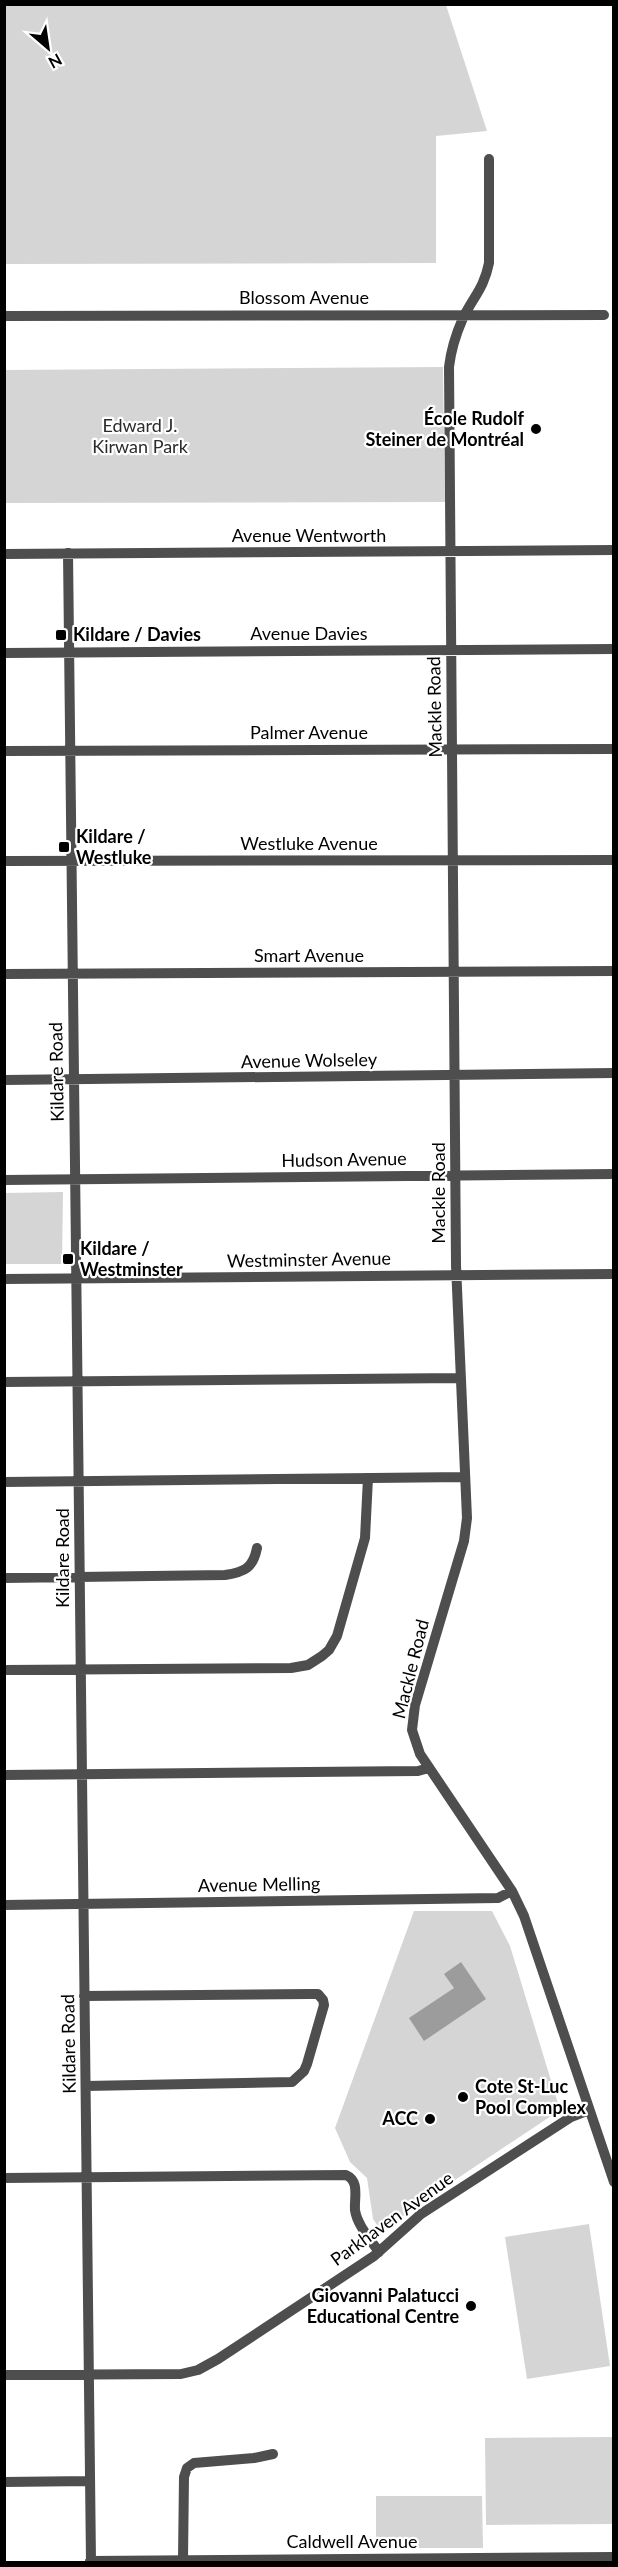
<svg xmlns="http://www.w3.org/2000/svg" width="618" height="2567" font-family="Lato,sans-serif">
	<rect width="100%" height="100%" fill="#fff"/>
	<path fill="#d5d5d5" d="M4,5H446L487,131L436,136V263L5,264Z
		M443,367L445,502L5,503V370Z
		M63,1192L62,1264H5V1193Z
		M414,1911H492L510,1946L560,2110L416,2206L382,2232L373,2219L367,2178L350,2162L335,2128Z
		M589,2224L610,2366L527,2379L505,2237Z
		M613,2437V2524L486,2525L485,2438Z
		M376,2496H482L483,2548H376Z"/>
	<path fill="#9c9c9c" d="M461,1962L486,1999L424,2041L409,2018L454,1988L444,1974Z"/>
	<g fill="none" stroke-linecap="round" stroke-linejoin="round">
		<path stroke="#4e4e4e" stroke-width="10" d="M489,159V263C484,288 474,296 463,318C456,334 451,349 449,367L456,1265L467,1518L464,1541L415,1705L412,1730L420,1754L512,1891L524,1916L614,2182
			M4,316L604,315
			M68,553L91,2562
			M4,554L614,550
			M4,653L614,649
			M4,751L614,749
			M4,861L614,860
			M4,974L614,971
			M4,1080L614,1073
			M4,1180L614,1174
			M4,1279L614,1274
			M4,1382L461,1378
			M4,1482L465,1477
			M4,1578L225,1575C245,1572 253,1568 257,1548
			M4,1670L291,1668L308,1665L322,1656L329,1650L337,1636L365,1538L368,1478
			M4,1775L418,1771L429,1768
			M4,1905L498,1898L512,1891
			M84,1996L309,1994H318L323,2000L324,2005L307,2064L304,2071L292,2082L86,2086
			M4,2178L346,2175C360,2181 354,2198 355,2210C357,2225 371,2240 379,2252
			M4,2375L181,2374L198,2370L218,2359L374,2256L421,2214L571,2117L589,2110
			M4,2482L90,2481
			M183,2559L184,2477L187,2468L194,2463L254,2458L273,2454
			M90,2561L614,2557"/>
	</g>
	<g fill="#000" stroke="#fff" stroke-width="2">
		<circle cx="536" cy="429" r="6"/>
		<rect x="55" y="629" width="12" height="12" rx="3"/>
		<rect x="58" y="841" width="12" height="12" rx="3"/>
		<rect x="62" y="1253" width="12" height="12" rx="3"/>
		<circle cx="463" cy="2097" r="6"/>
		<circle cx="430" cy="2119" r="6"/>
		<circle cx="471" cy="2306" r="6"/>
	</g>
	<g text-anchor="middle" stroke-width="4.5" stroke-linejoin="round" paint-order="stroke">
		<g font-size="18" fill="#000" stroke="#fff">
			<text x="304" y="304">Blossom Avenue</text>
			<text x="309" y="542">Avenue Wentworth</text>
			<text x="309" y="640">Avenue Davies</text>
			<text transform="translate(435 707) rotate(-91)" y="6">Mackle Road</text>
			<text x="309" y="739">Palmer Avenue</text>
			<text x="309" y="850">Westluke Avenue</text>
			<text x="309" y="962">Smart Avenue</text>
			<text transform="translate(309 1061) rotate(-1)" y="6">Avenue Wolseley</text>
			<text transform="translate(57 1072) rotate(-91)" y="6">Kildare Road</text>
			<text transform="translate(344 1160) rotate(-1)" y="6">Hudson Avenue</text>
			<text transform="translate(439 1193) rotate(-90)" y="6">Mackle Road</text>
			<text transform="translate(309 1260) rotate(-1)" y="6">Westminster Avenue</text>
			<text transform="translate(63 1558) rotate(-90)" y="6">Kildare Road</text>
			<text transform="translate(411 1669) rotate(-76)" y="6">Mackle Road</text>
			<text transform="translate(259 1885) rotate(-1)" y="6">Avenue Melling</text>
			<text transform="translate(69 2044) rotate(-91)" y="6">Kildare Road</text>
			<text transform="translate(392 2219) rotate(-36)" y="6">Parkhaven Avenue</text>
			<text x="352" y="2548">Caldwell Avenue</text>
		</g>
		<g font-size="18" font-weight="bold" fill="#000" stroke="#fff" text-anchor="start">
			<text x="524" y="425" text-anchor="end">École Rudolf<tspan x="524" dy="21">Steiner de Montréal</tspan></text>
			<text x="73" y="641">Kildare / Davies</text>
			<text x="76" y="843">Kildare /<tspan x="76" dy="21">Westluke</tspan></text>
			<text x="80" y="1255">Kildare /<tspan x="80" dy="21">Westminster</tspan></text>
			<text x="475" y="2093">Cote St-Luc<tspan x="475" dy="21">Pool Complex</tspan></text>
			<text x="418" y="2125" text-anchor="end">ACC</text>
			<text x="459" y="2302" text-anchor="end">Giovanni Palatucci<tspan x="459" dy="21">Educational Centre</tspan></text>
		</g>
		<g font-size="18" fill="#2c2c2c" stroke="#fff">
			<text x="140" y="432">Edward J.<tspan x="140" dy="21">Kirwan Park</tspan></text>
		</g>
	</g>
	<rect width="618" height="2567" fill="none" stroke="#000000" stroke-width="12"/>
	<g transform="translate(48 48) rotate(151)" stroke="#ffffff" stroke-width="4.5" paint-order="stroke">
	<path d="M0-4.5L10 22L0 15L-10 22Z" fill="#000000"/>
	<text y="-9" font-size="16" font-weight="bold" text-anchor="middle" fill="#000000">N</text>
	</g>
</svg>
